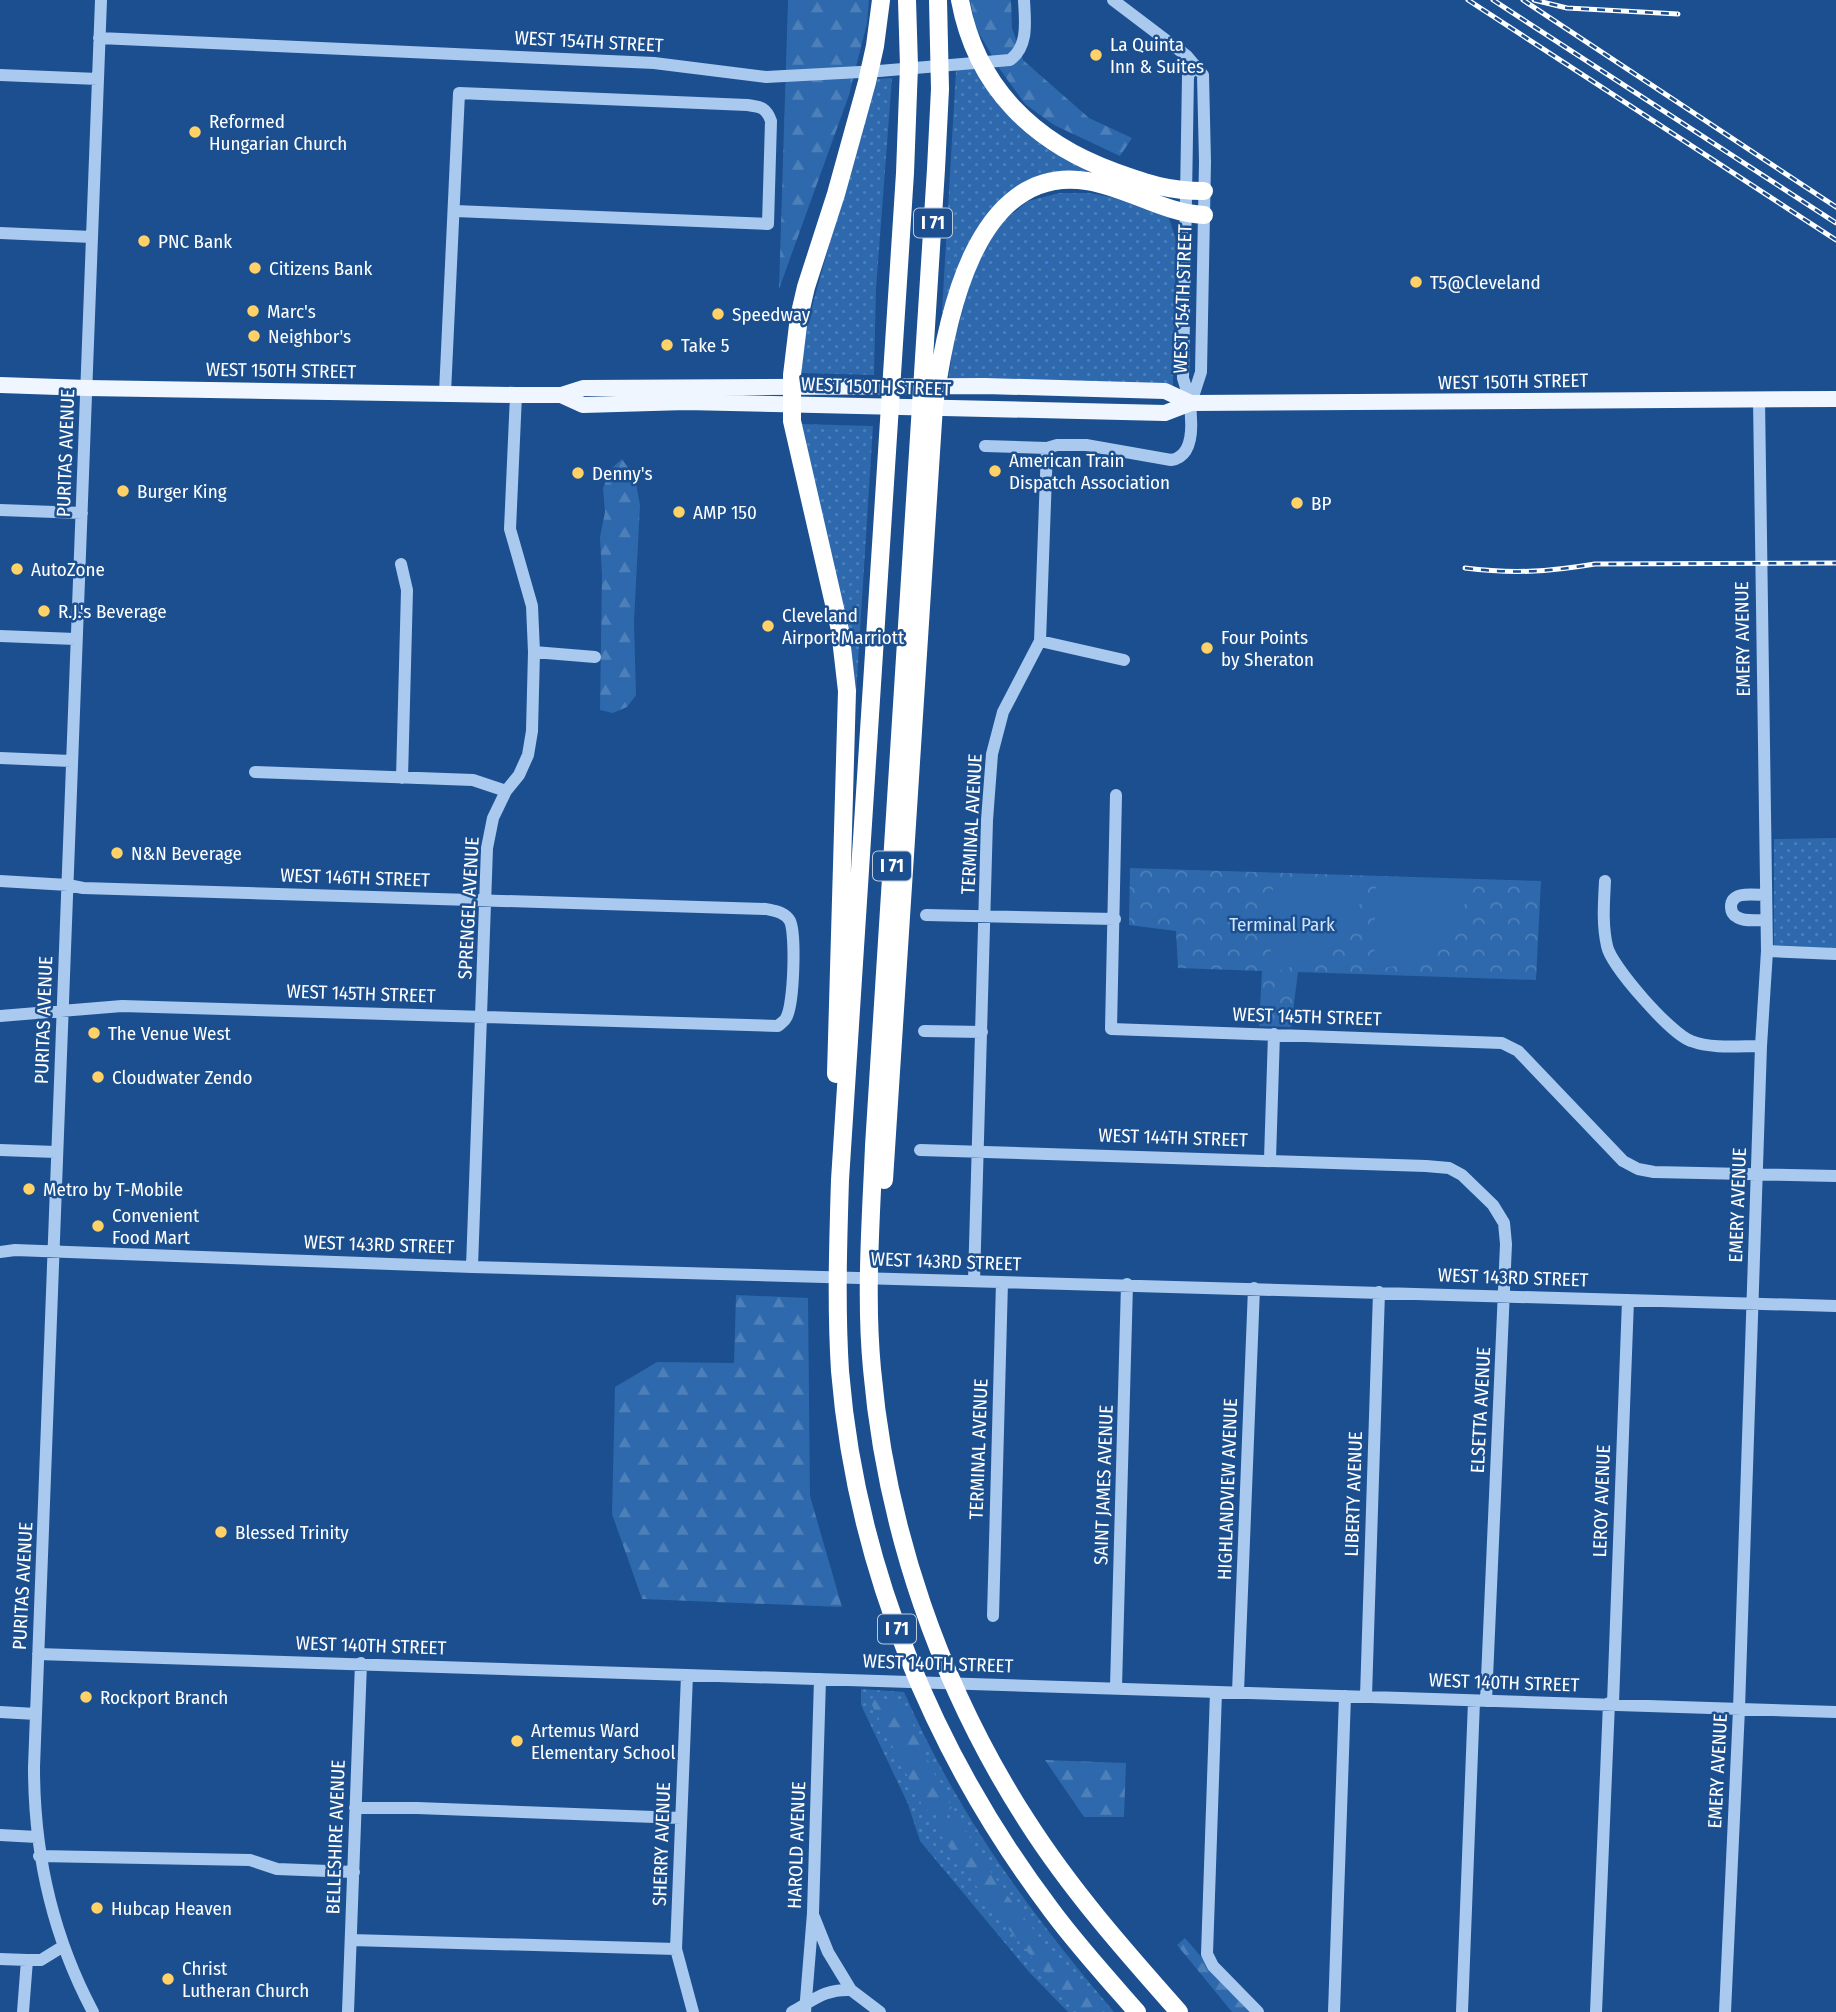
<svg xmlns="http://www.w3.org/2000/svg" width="1836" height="2012" font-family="'Fira Sans Condensed',sans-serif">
	<defs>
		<pattern id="grass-dots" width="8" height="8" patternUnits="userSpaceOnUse" patternTransform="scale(1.75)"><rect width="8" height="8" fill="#2e69ad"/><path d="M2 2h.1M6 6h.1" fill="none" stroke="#4d80b9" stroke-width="1.8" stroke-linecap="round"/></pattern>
		<pattern id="forest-firs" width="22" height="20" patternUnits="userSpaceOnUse" patternTransform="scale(1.75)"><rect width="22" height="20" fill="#2e69ad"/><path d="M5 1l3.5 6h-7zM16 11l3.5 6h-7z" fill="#4d80b9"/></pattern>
		<pattern id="park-crowns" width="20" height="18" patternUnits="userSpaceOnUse" patternTransform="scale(1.75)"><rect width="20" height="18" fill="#2e69ad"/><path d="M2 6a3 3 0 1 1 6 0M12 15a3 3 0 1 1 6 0" fill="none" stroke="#4d80b9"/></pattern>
	</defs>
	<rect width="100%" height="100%" fill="#1b4f8f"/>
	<path fill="url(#grass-dots)" d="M978,68C999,98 1019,134 1053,152C1066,159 1080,163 1093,169L1092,174L1017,188L947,313L942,312L956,70Z
		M892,78L876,289L874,375L802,373L804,336L875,79Z
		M1059,193H1090L1143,203L1169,218L1176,240L1173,387L948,383L953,346L975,261L996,227L1028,201Z
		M800,424L873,426L856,694H852Z
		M1836,838V948L1774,945V839Z
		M861,1689L904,1692C958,1815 1028,1910 1114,2012H1068L1029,1972L920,1841L908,1804L861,1705Z"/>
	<path fill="url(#forest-firs)" d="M788,0H869L867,23L849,95L779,289Z
		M970,0H1011L1012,28L1023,60L1089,118L1132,138L1120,156L1054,125L1025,104L999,68L976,28Z
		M622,459L635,478L640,505L634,622L636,695L627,707L613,713L600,710L602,575L600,537L605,512L603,488L612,468Z
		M736,1295L808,1298L810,1496L842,1607L642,1599L612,1514L615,1387L657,1362L734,1363Z
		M873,1698L895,1700L906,1708L930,1765L952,1808L936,1815L924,1809L869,1699Z
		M1045,1760L1126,1763L1124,1817H1084Z
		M958,1818C972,1839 983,1862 998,1882C1030,1928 1066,1970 1103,2012H1078L999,1918L939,1833L937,1822Z
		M1185,1938L1240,2002L1249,2012H1232L1177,1945Z"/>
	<path fill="url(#park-crowns)" d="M1130,868L1541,881L1536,980L1298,972L1291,1027L1259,1026L1262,971L1178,968L1176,931L1129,925Z"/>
	<path fill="#2e69ad" d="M1273,883H1367C1362,896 1358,911 1352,924C1339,956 1300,963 1270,974Z
		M1376,883H1473L1457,924L1438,952L1418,963L1374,969Z"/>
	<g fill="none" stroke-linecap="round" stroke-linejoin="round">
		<path stroke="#a9c9ee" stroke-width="12" d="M1113,0L1187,56L1203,75L1205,162L1201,372L1191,403
			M99,38L654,63L766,77L879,71L1010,60C1029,46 1025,21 1024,0
			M0,75L98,79
			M0,233L92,237
			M445,393L459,93L747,105C761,107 766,107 771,121L768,224L455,211
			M985,446L1047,448L1057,445H1086L1171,460C1202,455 1190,398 1183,378L1188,76L1195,65
			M0,510L82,513
			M401,564L407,590L402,778
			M0,636L75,639
			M1040,641L1124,660
			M534,652L595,657
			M0,758L71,761
			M255,772L473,780L506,791
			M1116,795L1111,1029L1502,1043L1518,1051L1623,1161L1638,1169L1654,1172L1836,1176
			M0,881L68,885L83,888L766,909C775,911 785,912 790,921C796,934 794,1006 786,1018C786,1020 780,1024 778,1026L122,1006L0,1016
			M1605,881C1604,902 1602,924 1607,946C1611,966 1671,1034 1691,1041C1712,1049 1739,1046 1761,1046
			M1766,895C1755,895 1731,890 1731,907C1731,911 1733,915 1737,917C1744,922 1758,920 1766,920
			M926,915L1115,919
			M1767,951L1836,954
			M924,1031L982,1032
			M0,1150L56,1152
			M920,1150L1426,1166L1449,1168L1462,1175L1493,1205L1504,1223L1506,1244L1486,1701
			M1270,1159L1274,1034
			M0,1252L15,1250L472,1267L1836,1306
			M472,1267L487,848L493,818L506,791L519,775L528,755L532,731L534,652L532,606L510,529L516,395
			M974,1281L987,820L992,754L1003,712L1040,641L1047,448
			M993,1616L1002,1282
			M38,1654L1836,1712
			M687,1675L676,1949L693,2012
			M1116,1687L1127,1284
			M1216,1692L1207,1954L1213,1966L1258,2012
			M1238,1692L1254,1288
			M1366,1696L1379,1292
			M1613,1703L1628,1300
			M0,1712L36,1714
			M355,1808H417L681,1818
			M0,1835L37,1837
			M39,1856L250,1860L277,1869L354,1872
			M814,1917L828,1952L851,1990L880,2012
			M351,1940L676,1949
			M0,1959L27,1960
			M23,2012L27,1960H41L62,1947
			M93,2012C52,1935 34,1854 34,1767L101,0
			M348,2012L361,1663
			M792,2012C814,2000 824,1989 851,1990
			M805,2012L813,1913L820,1679
			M1334,2012L1345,1696
			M1462,2012L1474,1701
			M1596,2012L1609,1703
			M1725,2012L1739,1709L1761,1046L1767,951L1759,399"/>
		<path stroke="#f0f6ff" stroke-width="16" d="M0,385L87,388L516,395H561L583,388L985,386L1165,391L1191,403
			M561,395L583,405L686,402L1165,413L1191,403L1836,399"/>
		<path stroke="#fff" stroke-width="18" d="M907,0L909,66L905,173L840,1180C838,1244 836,1307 840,1371C856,1567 934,1755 1052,1911C1078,1946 1108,1979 1137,2012
			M938,0L940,89L936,169L874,1146C871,1220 865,1295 872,1369C886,1529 940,1686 1027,1821C1071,1890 1125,1951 1179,2012
			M960,0C976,87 1034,143 1115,172C1148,184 1169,191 1204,191
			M836,1074L847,691L840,630L792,421V375L799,317L806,287L836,194L867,82L875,46L881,0
			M884,1180L934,406C945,325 973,163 1087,181C1127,187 1163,213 1204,215"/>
		<g stroke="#fff" stroke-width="5">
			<path id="rail" d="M1468,0L1836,240
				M1493,0L1836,223
				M1523,0L1836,207
				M1534,0L1567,8L1678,14
				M1465,568C1512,574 1547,572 1595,564L1836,563"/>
		</g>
		<use href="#rail" stroke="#1b4f8f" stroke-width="2.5" stroke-dasharray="8" stroke-linecap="butt"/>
	</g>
	<g fill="#ffd166" stroke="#1b4f8f" stroke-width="2.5">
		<circle cx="1096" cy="55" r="7"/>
		<circle cx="195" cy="132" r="7"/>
		<circle cx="144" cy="241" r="7"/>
		<circle cx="255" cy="268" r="7"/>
		<circle cx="1416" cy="282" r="7"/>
		<circle cx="253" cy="311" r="7"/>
		<circle cx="718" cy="314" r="7"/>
		<circle cx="254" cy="336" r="7"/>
		<circle cx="667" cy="345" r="7"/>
		<circle cx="995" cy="471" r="7"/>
		<circle cx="578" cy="473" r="7"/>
		<circle cx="123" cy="491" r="7"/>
		<circle cx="1297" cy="503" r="7"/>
		<circle cx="679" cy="512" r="7"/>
		<circle cx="17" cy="569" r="7"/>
		<circle cx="44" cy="611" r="7"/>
		<circle cx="768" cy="626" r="7"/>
		<circle cx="1207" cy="648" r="7"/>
		<circle cx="117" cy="853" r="7"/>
		<circle cx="94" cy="1033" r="7"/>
		<circle cx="98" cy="1077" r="7"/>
		<circle cx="29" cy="1189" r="7"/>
		<circle cx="98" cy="1226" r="7"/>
		<circle cx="221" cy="1532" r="7"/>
		<circle cx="86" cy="1697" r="7"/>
		<circle cx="517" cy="1741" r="7"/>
		<circle cx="97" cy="1908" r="7"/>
		<circle cx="168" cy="1979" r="7"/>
	</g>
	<g text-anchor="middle" stroke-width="5" stroke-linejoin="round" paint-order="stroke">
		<g fill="#1b4f8f" stroke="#bbcadd" stroke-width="2">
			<rect x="914" y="208.5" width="38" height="29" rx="5"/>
			<rect x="873" y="851.5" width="38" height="29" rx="5"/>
			<rect x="878" y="1614.5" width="38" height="29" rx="5"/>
		</g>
		<g font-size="18" font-weight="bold" fill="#fff">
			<text x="933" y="229">I 71</text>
			<text x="892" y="872">I 71</text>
			<text x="897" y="1635">I 71</text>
		</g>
		<g font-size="19" fill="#fff" stroke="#1b4f8f">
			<text transform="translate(589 41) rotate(3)" y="7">WEST 154TH STREET</text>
			<text transform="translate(1182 299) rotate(-88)" y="7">WEST 154TH STREET</text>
			<text transform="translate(281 370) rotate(1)" y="7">WEST 150TH STREET</text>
			<text transform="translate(1513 381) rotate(-1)" y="7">WEST 150TH STREET</text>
			<text transform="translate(876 386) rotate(2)" y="7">WEST 150TH STREET</text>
			<text transform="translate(65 453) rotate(-88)" y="7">PURITAS AVENUE</text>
			<text transform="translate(1742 639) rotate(-91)" y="7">EMERY AVENUE</text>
			<text transform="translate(971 824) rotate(-87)" y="7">TERMINAL AVENUE</text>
			<text transform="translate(355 877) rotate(2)" y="7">WEST 146TH STREET</text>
			<text transform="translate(468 908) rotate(-87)" y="7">SPRENGEL AVENUE</text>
			<text transform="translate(361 993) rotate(2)" y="7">WEST 145TH STREET</text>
			<text transform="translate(1307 1016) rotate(2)" y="7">WEST 145TH STREET</text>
			<text transform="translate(43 1020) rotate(-88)" y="7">PURITAS AVENUE</text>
			<text transform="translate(1173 1137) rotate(2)" y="7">WEST 144TH STREET</text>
			<text transform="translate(1737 1205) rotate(-88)" y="7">EMERY AVENUE</text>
			<text transform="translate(379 1244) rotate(2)" y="7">WEST 143RD STREET</text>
			<text transform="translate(946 1261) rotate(2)" y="7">WEST 143RD STREET</text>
			<text transform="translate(1513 1277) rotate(2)" y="7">WEST 143RD STREET</text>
			<text transform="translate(1480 1410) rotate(-87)" y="7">ELSETTA AVENUE</text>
			<text transform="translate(978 1449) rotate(-88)" y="7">TERMINAL AVENUE</text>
			<text transform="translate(1103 1485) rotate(-88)" y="7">SAINT JAMES AVENUE</text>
			<text transform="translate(1227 1489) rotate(-88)" y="7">HIGHLANDVIEW AVENUE</text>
			<text transform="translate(1353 1494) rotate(-88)" y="7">LIBERTY AVENUE</text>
			<text transform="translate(1601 1501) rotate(-88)" y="7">LEROY AVENUE</text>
			<text transform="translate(22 1586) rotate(-87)" y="7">PURITAS AVENUE</text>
			<text transform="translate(371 1645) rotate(2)" y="7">WEST 140TH STREET</text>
			<text transform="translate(938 1663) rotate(2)" y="7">WEST 140TH STREET</text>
			<text transform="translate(1504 1682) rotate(2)" y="7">WEST 140TH STREET</text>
			<text transform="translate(1717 1771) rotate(-87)" y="7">EMERY AVENUE</text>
			<text transform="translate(335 1837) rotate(-88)" y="7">BELLESHIRE AVENUE</text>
			<text transform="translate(661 1844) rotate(-88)" y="7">SHERRY AVENUE</text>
			<text transform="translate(796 1845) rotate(-88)" y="7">HAROLD AVENUE</text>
		</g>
		<g font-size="19" fill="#fff" stroke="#1b4f8f" text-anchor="start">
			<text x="1110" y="51">La Quinta<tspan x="1110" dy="22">Inn &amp; Suites</tspan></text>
			<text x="209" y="128">Reformed<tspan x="209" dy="22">Hungarian Church</tspan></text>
			<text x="158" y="248">PNC Bank</text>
			<text x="269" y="275">Citizens Bank</text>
			<text x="1430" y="289">T5@Cleveland</text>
			<text x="267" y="318">Marc's</text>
			<text x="732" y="321">Speedway</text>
			<text x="268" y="343">Neighbor's</text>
			<text x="681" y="352">Take 5</text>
			<text x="1009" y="467">American Train<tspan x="1009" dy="22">Dispatch Association</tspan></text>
			<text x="592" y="480">Denny's</text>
			<text x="137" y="498">Burger King</text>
			<text x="1311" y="510">BP</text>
			<text x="693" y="519">AMP 150</text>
			<text x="31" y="576">AutoZone</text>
			<text x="58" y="618">R.J.'s Beverage</text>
			<text x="782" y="622">Cleveland<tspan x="782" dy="22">Airport Marriott</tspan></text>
			<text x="1221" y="644">Four Points<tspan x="1221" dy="22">by Sheraton</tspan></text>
			<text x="131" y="860">N&amp;N Beverage</text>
			<text x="108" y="1040">The Venue West</text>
			<text x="112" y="1084">Cloudwater Zendo</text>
			<text x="43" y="1196">Metro by T-Mobile</text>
			<text x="112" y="1222">Convenient<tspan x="112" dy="22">Food Mart</tspan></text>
			<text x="235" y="1539">Blessed Trinity</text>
			<text x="100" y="1704">Rockport Branch</text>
			<text x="531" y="1737">Artemus Ward<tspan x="531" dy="22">Elementary School</tspan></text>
			<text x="111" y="1915">Hubcap Heaven</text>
			<text x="182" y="1975">Christ<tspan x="182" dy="22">Lutheran Church</tspan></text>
		</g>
		<g font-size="19" fill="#cfe3fa" stroke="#1b4f8f">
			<text x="1282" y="931">Terminal Park</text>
		</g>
	</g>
</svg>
